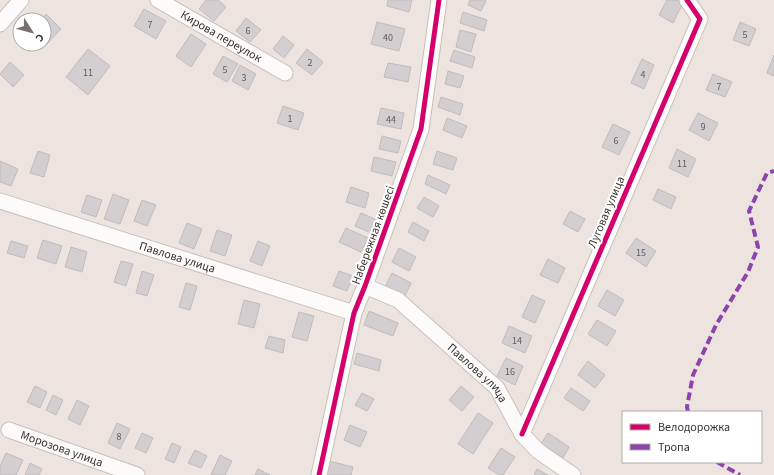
<svg xmlns="http://www.w3.org/2000/svg" width="774" height="475" font-family="'Source Sans 3',sans-serif">
	<rect width="100%" height="100%" fill="#ede4e0"/>
	<path fill="#d3cecf" stroke="#c1bcbd" d="M206,0H218L226,7L214,21L199,9Z
		M388,0H412L409,12L387,6Z
		M470,0H484L486,1L481,11L468,5Z
		M667,0H677L683,3L673,23L659,15Z
		M144,9L166,21L156,39L134,26Z
		M463,12L487,20L484,31L460,23Z
		M46,14L61,29L47,44L44,41V20H40Z
		M246,18L261,30L250,42L236,31Z
		M377,22L405,29L399,51L371,44Z
		M740,22L756,29L749,46L733,40Z
		M460,30L476,34L471,52L456,47Z
		M191,34L206,44L191,67L176,56Z
		M283,36L294,45L284,58L273,49Z
		M88,49L110,66L88,95L66,77Z
		M307,49L323,62L312,75L296,63Z
		M454,50L475,57L472,68L450,61Z
		M774,55V76L767,73Z
		M223,56L238,64L227,82L213,74Z
		M642,59L654,65L644,89L631,83Z
		M10,62L24,75L13,87L0,74Z
		M388,63L411,67L408,82L384,77Z
		M240,65L256,74L248,90L232,81Z
		M448,71L464,76L460,88L445,84Z
		M713,74L732,82L725,97L706,90Z
		M441,97L463,104L460,115L438,107Z
		M283,106L304,113L298,130L277,123Z
		M381,108L404,113L401,129L377,124Z
		M698,113L718,123L709,141L689,130Z
		M447,118L467,126L462,138L443,130Z
		M613,124L630,132L619,155L602,147Z
		M382,136L401,141L398,153L379,149Z
		M677,149L696,159L688,177L669,168Z
		M38,151L50,155L44,177L30,173Z
		M437,151L457,158L453,170L433,164Z
		M374,157L396,162L392,176L371,171Z
		M0,161L18,169L11,186L0,182Z
		M428,175L450,185L446,194L425,184Z
		M351,187L369,193L365,208L346,202Z
		M658,189L676,197L671,209L653,200Z
		M113,194L129,200L120,224L104,219Z
		M87,195L102,200L96,217L81,212Z
		M424,197L439,206L433,217L417,208Z
		M142,200L156,205L147,226L134,221Z
		M570,211L585,219L578,232L563,224Z
		M361,213L377,220L371,233L355,226Z
		M413,222L429,231L424,241L408,232Z
		M187,223L202,229L194,249L179,243Z
		M346,228L368,238L361,252L339,242Z
		M217,230L232,235L225,256L210,251Z
		M636,238L656,251L646,267L626,253Z
		M43,240L62,246L56,264L37,258Z
		M11,241L28,246L24,258L7,253Z
		M258,241L270,246L262,266L250,261Z
		M71,247L87,252L82,272L65,267Z
		M399,248L416,257L409,271L392,262Z
		M548,259L565,268L558,283L540,275Z
		M121,261L133,264L126,286L114,282Z
		M142,271L154,275L147,296L136,293Z
		M339,271L353,276L347,291L333,286Z
		M392,273L411,283L404,298L384,289Z
		M186,283L197,286L190,310L179,307Z
		M607,290L624,300L615,316L598,306Z
		M532,295L545,301L535,323L522,317Z
		M244,300L260,304L254,328L238,324Z
		M369,311L398,323L393,336L364,325Z
		M299,312L314,316L307,341L292,337Z
		M597,320L616,331L607,346L588,334Z
		M509,326L532,336L525,353L502,343Z
		M269,336L285,340L283,353L265,348Z
		M357,353L381,360L379,371L354,364Z
		M506,358L523,366L515,385L497,376Z
		M588,361L605,375L595,388L578,375Z
		M35,386L47,392L40,408L27,402Z
		M461,386L474,397L462,411L449,400Z
		M571,388L590,401L583,411L564,398Z
		M362,393L374,399L367,411L355,405Z
		M53,395L63,400L56,415L46,410Z
		M77,400L89,406L80,425L68,419Z
		M478,413L493,423L473,454L458,444Z
		M117,423L130,429L120,449L108,443Z
		M350,425L367,432L360,447L344,440Z
		M142,433L153,438L146,453L135,448Z
		M548,433L569,447L563,458L541,444Z
		M172,443L181,447L174,463L165,459Z
		M501,448L515,457L503,475H499L488,468Z
		M195,450L207,456L201,468L188,463Z
		M6,453L23,460L16,475H0V466Z
		M220,455L232,461L225,475H211Z
		M329,461L353,467L351,475H326Z
		M30,463L42,469L39,475H25Z
		M258,469L270,475H255Z
		M537,469L548,475H534Z"/>
	<g fill="none" stroke-linecap="round" stroke-linejoin="round">
		<g stroke="#c7c0bd" stroke-width="17">
			<g id="minor">
				<path id="s1" d="M158,0L285,73"/>
				<path d="M0,24L21,0"/>
				<path id="s2" d="M0,201L354,313"/>
				<path id="s3" d="M365,286L398,300L497,388L522,434L538,451L573,475"/>
				<path id="s4" d="M9,430L137,475"/>
				<path d="M522,434L700,19L687,0"/>
				<path d="M319,475L354,313L365,286L421,129L439,0"/>
			</g>
		</g>
		<use href="#minor" stroke="#fcfbfa" stroke-width="15"/>
		<path stroke="#8e44ad" stroke-width="4" stroke-dasharray="8 4" stroke-linecap="butt" d="M688,412L687,407L693,375L716,325L748,272L758,247L749,211L767,173L774,171
			M717,462L740,475"/>
		<g stroke="#fff" stroke-width="8">
			<path id="cycleway" d="M522,434L700,19L687,0
				M319,475L354,313L365,286L421,129L439,0"/>
		</g>
		<use href="#cycleway" stroke="#d6006c" stroke-width="5"/>
	</g>
	<g text-anchor="middle" stroke-width="4" stroke-linejoin="round" paint-order="stroke">
		<g font-size="10" fill="#615c5a">
			<text x="150" y="28">7</text>
			<text x="248" y="34">6</text>
			<text x="745" y="38">5</text>
			<text x="388" y="41">40</text>
			<text x="310" y="66">2</text>
			<text x="225" y="73">5</text>
			<text x="88" y="76">11</text>
			<text x="643" y="78">4</text>
			<text x="244" y="81">3</text>
			<text x="719" y="90">7</text>
			<text x="290" y="122">1</text>
			<text x="391" y="123">44</text>
			<text x="703" y="130">9</text>
			<text x="616" y="144">6</text>
			<text x="682" y="167">11</text>
			<text x="641" y="256">15</text>
			<text x="517" y="344">14</text>
			<text x="510" y="375">16</text>
			<text x="119" y="440">8</text>
		</g>
		<g font-size="12" fill="#38322f" stroke="#fff">
			<text dy="4" stroke="none"><textPath href="#s1" startOffset="73">Кирова переулок</textPath></text>
			<text transform="translate(606 212) rotate(-67)" y="4">Луговая улица</text>
			<text transform="translate(373 235) rotate(-70)" y="4">Набережная көшесі</text>
			<text dy="4" stroke="none"><textPath href="#s2" startOffset="186">Павлова улица</textPath></text>
			<text dy="4" stroke="none"><textPath href="#s3" startOffset="144">Павлова улица</textPath></text>
			<text dy="4" stroke="none"><textPath href="#s4" startOffset="56">Морозова улица</textPath></text>
		</g>
	</g>
	<rect x="622" y="411" width="140" height="52" fill="#ffffff" stroke="#afadac"/>
	<rect x="630" y="424" width="20" height="6" fill="#d6006c" stroke="#afadac"/>
	<text x="658" y="431" font-size="12" fill="#38322f">Велодорожка</text>
	<rect x="630" y="444" width="20" height="6" fill="#8e44ad" stroke="#afadac"/>
	<text x="658" y="451" font-size="12" fill="#38322f">Тропа</text>
	<g transform="translate(32 32) rotate(126)"><circle r="19" fill="#ffffff" stroke="#afadac"/>
	<path d="M0-3L7 15L0 10L-7 15Z" fill="#77706d"/>
	<text y="-6" font-size="11" font-weight="bold" text-anchor="middle" fill="#38322f">С</text>
	</g>
</svg>
